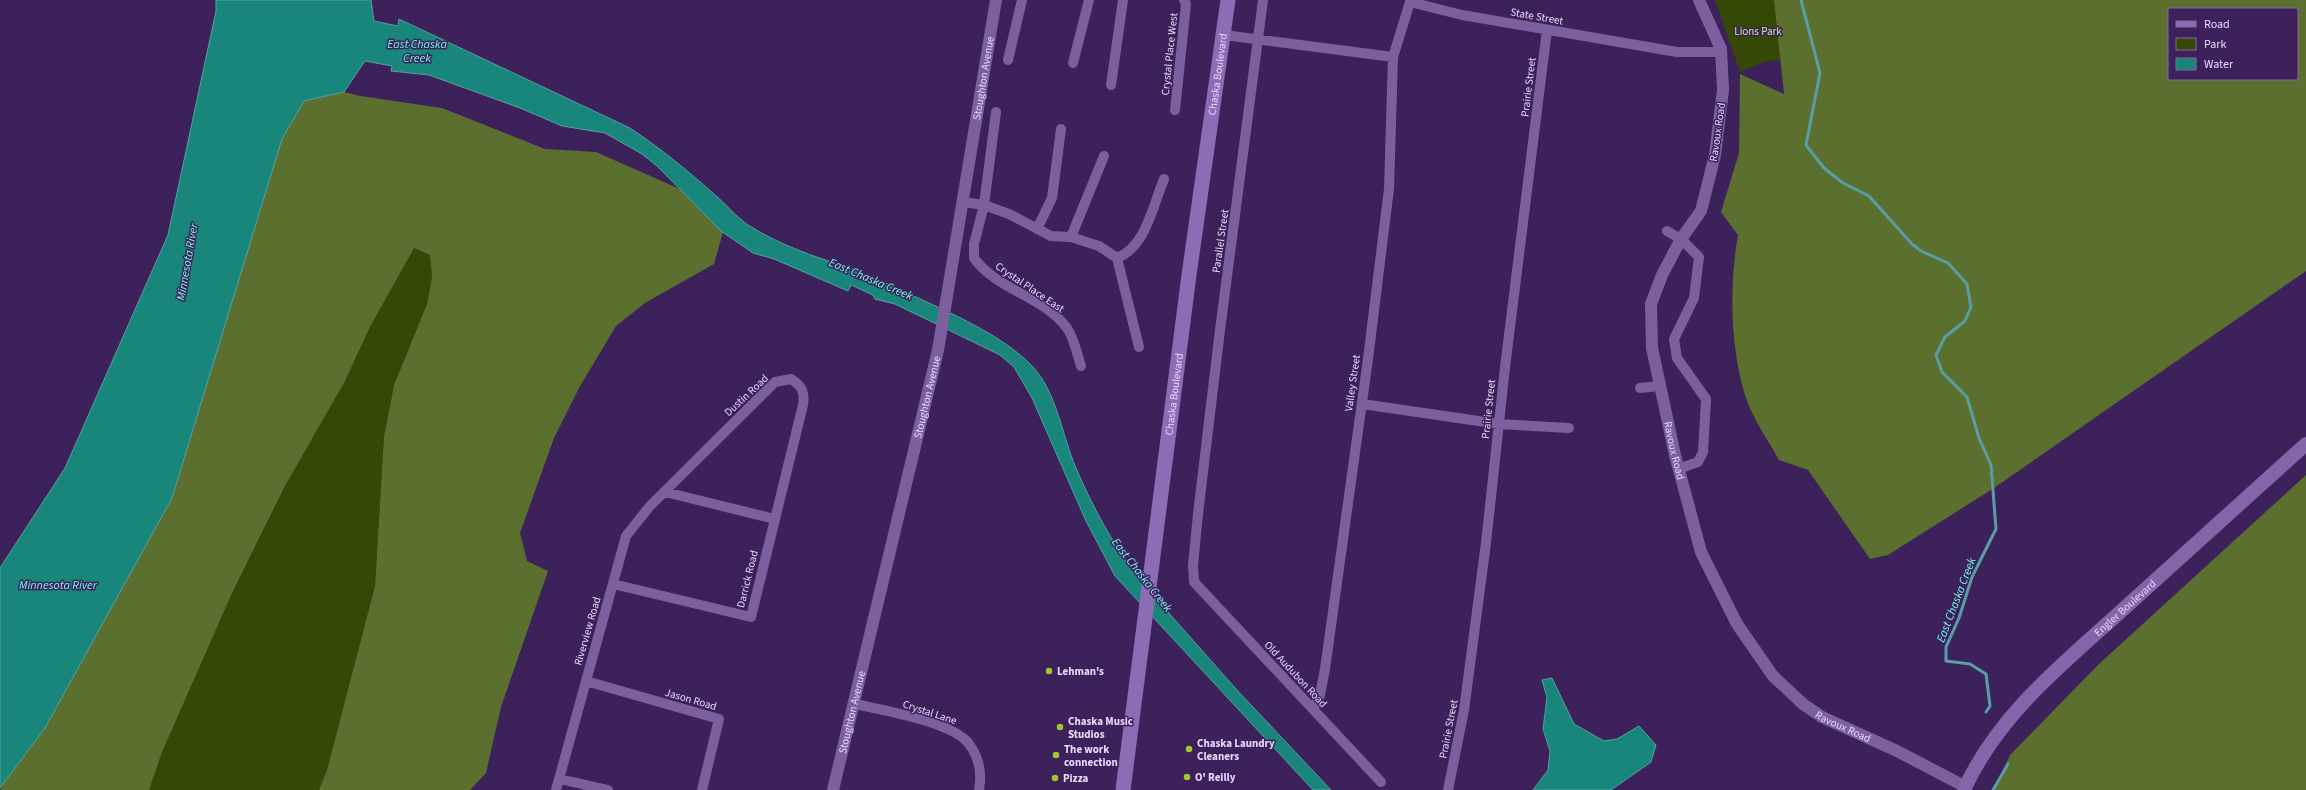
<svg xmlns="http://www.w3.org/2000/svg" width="2306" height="790" font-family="'Source Sans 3',sans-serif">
	<rect width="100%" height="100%" fill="#3d215a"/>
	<path fill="#364805" d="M1715,0H1913L1780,55V60L1767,61L1740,72Z
		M414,248L430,255L432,277L427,304L394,385L384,437L375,586L327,770L319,790H149L162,752L233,591L285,486L345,381L370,327Z"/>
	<path fill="#5b6f2f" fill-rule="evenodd" d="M1774,0H2306V271L1994,488L1888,555L1870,559L1808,470L1779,460C1768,440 1753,419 1746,398C1730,349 1729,286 1738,235L1721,212L1739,153L1740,74L1784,94ZM2169,9H2297V79H2169Z
		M332,89L360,96L442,108L545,149L596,152L682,190L723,232L714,264L645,303L616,326L579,388L554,438L520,533L527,561L548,571L501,707L486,773L470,790H319L327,770L375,586L384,437L394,385L427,304L432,277L430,255L414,248L370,327L345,381L285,486L233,591L162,752L149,790H0L274,142L302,93Z
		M2306,475V790H1994L2010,755L2099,664Z"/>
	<path fill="#19867b" stroke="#579fa2" d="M216,0H371L374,21L398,26L399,19L630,128C660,148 687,170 714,194C726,204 735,216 748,225C781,246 820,259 858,270L857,273L876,282L882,281C928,304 997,329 1032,366C1057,392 1062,436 1076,468C1092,506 1113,544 1137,577L1236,689L1331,790H1313L1115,576L1086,521L1032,398L1014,367L1000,355L895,304L875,299L873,295L851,285L848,291L774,259L753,253L721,231L657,166L642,154L605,133L562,126L520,108L429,75L391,71L392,66L365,61L344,92L304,101L282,139L172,498L45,728L0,788V568L65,468L168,235L216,11Z
		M1552,678L1574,724L1604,741L1617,739L1639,726L1656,745L1651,762L1611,790H1533L1548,770L1550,751L1543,729L1547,697L1542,680Z"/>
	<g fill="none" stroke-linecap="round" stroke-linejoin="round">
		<path stroke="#579fa2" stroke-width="3" d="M1801,0L1820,73L1806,145L1824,168L1843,183L1869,196L1912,244L1921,251L1948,263L1967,284L1971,307L1965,321L1945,337L1936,355L1942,372L1967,397L1979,438L1991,465L1996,529L1972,577L1959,618L1946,647V661L1970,664L1986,674L1990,706L1986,712
			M1993,790L2008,764"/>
		<path stroke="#7c609e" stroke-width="10" d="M1263,0L1220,330L1198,514L1193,565L1194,582L1381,782
			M1224,35L1393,57
			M1008,60L1022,0
			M1073,63L1089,0
			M1111,85L1123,0
			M1175,110L1186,4L1184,0
			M996,112L984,205L974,244V258C997,290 1043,296 1067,328C1074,338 1077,354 1081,366
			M963,202L984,205L1009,214L1051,236L1071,237L1099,246L1117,258C1146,247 1153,205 1164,179
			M1037,229L1052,198L1061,129
			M1667,231L1681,239L1699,257L1694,298L1674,339L1677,358L1706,399L1703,452L1698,462L1678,469
			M1071,237L1104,156
			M1117,258L1139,347
			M1640,388L1660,386
			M1362,404L1499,424L1569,428
			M665,492L775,519
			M586,681L719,719L702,790
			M855,704C882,710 953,722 969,744C979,757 982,774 979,790
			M1313,709L1320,695L1325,669L1368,359L1389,189L1393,57L1410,2L1462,15L1677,52H1722
			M560,779L608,790
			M556,790L626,536L650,506L775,382L791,379C802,386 805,392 803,405L751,617L613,584
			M1448,790L1464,710L1486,543L1505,367L1547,30"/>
		<g stroke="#7c609e" stroke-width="12">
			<path id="s1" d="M1699,0L1721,49L1723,90L1715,155L1701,211L1681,239L1662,275L1651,304L1652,348L1675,455L1701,552L1737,624L1773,676L1803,704L1822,717L1897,751L1966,787"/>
			<path id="s2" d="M833,790L938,350L996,0"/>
		</g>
		<path stroke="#8565aa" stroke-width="14" id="s3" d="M1964,790C1999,712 2068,660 2129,604C2188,551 2247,497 2306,444"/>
		<path stroke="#8d6bb5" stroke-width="15" id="s4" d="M1123,790L1189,275L1228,0"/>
	</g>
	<g fill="#9eca2e" stroke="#3d215a" stroke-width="1.5">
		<circle cx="1049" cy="671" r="4"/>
		<circle cx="1060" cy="727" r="4"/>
		<circle cx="1189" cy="749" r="4"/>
		<circle cx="1056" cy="755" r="4"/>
		<circle cx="1187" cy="777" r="4"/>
		<circle cx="1055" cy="778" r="4"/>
	</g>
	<g text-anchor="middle" stroke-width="3" stroke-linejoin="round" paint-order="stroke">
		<g font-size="11" fill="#e8d9fc" stroke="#3d215a">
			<text transform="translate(1537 16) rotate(10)" y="4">State Street</text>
			<text transform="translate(1169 54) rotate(-84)" y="4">Crystal Place West</text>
			<text dy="4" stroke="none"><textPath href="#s4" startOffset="722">Chaska Boulevard</textPath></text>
			<text dy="4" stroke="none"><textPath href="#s2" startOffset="728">Stoughton Avenue</textPath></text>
			<text transform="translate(1528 87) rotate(-83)" y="4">Prairie Street</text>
			<text transform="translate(1717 132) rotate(-82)" y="4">Ravoux Road</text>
			<text transform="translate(1220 241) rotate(-82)" y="4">Parallel Street</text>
			<text transform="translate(1030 287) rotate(34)" y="4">Crystal Place East</text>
			<text transform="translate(1352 383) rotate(-82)" y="4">Valley Street</text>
			<text transform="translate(746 395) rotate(-43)" y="4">Dustin Road</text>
			<text dy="4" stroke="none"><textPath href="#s4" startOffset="399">Chaska Boulevard</textPath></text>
			<text dy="4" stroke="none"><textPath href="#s2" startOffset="404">Stoughton Avenue</textPath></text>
			<text transform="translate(1488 409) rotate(-84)" y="4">Prairie Street</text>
			<text dy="4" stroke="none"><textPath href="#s1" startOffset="473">Ravoux Road</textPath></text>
			<text transform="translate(747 579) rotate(-76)" y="4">Darrick Road</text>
			<text dy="4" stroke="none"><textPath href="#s3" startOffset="245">Engler Boulevard</textPath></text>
			<text transform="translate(587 631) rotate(-74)" y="4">Riverview Road</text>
			<text transform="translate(1296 674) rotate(47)" y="4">Old Audubon Road</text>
			<text transform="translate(691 699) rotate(16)" y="4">Jason Road</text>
			<text transform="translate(930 712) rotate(18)" y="4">Crystal Lane</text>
			<text dy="4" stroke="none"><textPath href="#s2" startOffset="80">Stoughton Avenue</textPath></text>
			<text dy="4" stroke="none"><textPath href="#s1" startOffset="809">Ravoux Road</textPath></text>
			<text transform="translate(1448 729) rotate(-79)" y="4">Prairie Street</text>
		</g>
		<g font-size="11" fill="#cded91" stroke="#3d215a">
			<text x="1758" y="35">Lions Park</text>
		</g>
		<g font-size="11" font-weight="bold" fill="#e8d9fc" stroke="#3d215a" text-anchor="start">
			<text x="1057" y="675">Lehman's</text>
			<text x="1068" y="725">Chaska Music<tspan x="1068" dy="13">Studios</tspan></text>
			<text x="1197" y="747">Chaska Laundry<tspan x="1197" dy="13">Cleaners</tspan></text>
			<text x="1064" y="753">The work<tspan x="1064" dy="13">connection</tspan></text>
			<text x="1195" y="781">O' Reilly</text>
			<text x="1063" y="782">Pizza</text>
		</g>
		<g font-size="12" font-style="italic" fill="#70fae9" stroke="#3d215a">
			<text x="417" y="48">East Chaska<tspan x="417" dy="14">Creek</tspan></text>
			<text transform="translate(187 262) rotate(-80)" y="4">Minnesota River</text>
			<text transform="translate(871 279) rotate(23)" y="4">East Chaska Creek</text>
			<text transform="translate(1142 575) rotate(52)" y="4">East Chaska Creek</text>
			<text x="58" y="589">Minnesota River</text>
			<text transform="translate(1956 600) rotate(-69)" y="4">East Chaska Creek</text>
		</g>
	</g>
	<rect x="2168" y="8" width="130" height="72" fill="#3d215a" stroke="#816b9b"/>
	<rect x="2176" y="21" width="20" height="6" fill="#8d6bb5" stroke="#816b9b"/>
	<text x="2204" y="28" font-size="12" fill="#e8d9fc">Road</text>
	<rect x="2176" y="38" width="20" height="12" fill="#364805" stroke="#816b9b"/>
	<text x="2204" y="48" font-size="12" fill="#e8d9fc">Park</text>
	<rect x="2176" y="58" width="20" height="12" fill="#19867b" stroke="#816b9b"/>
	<text x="2204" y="68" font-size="12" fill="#e8d9fc">Water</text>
</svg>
